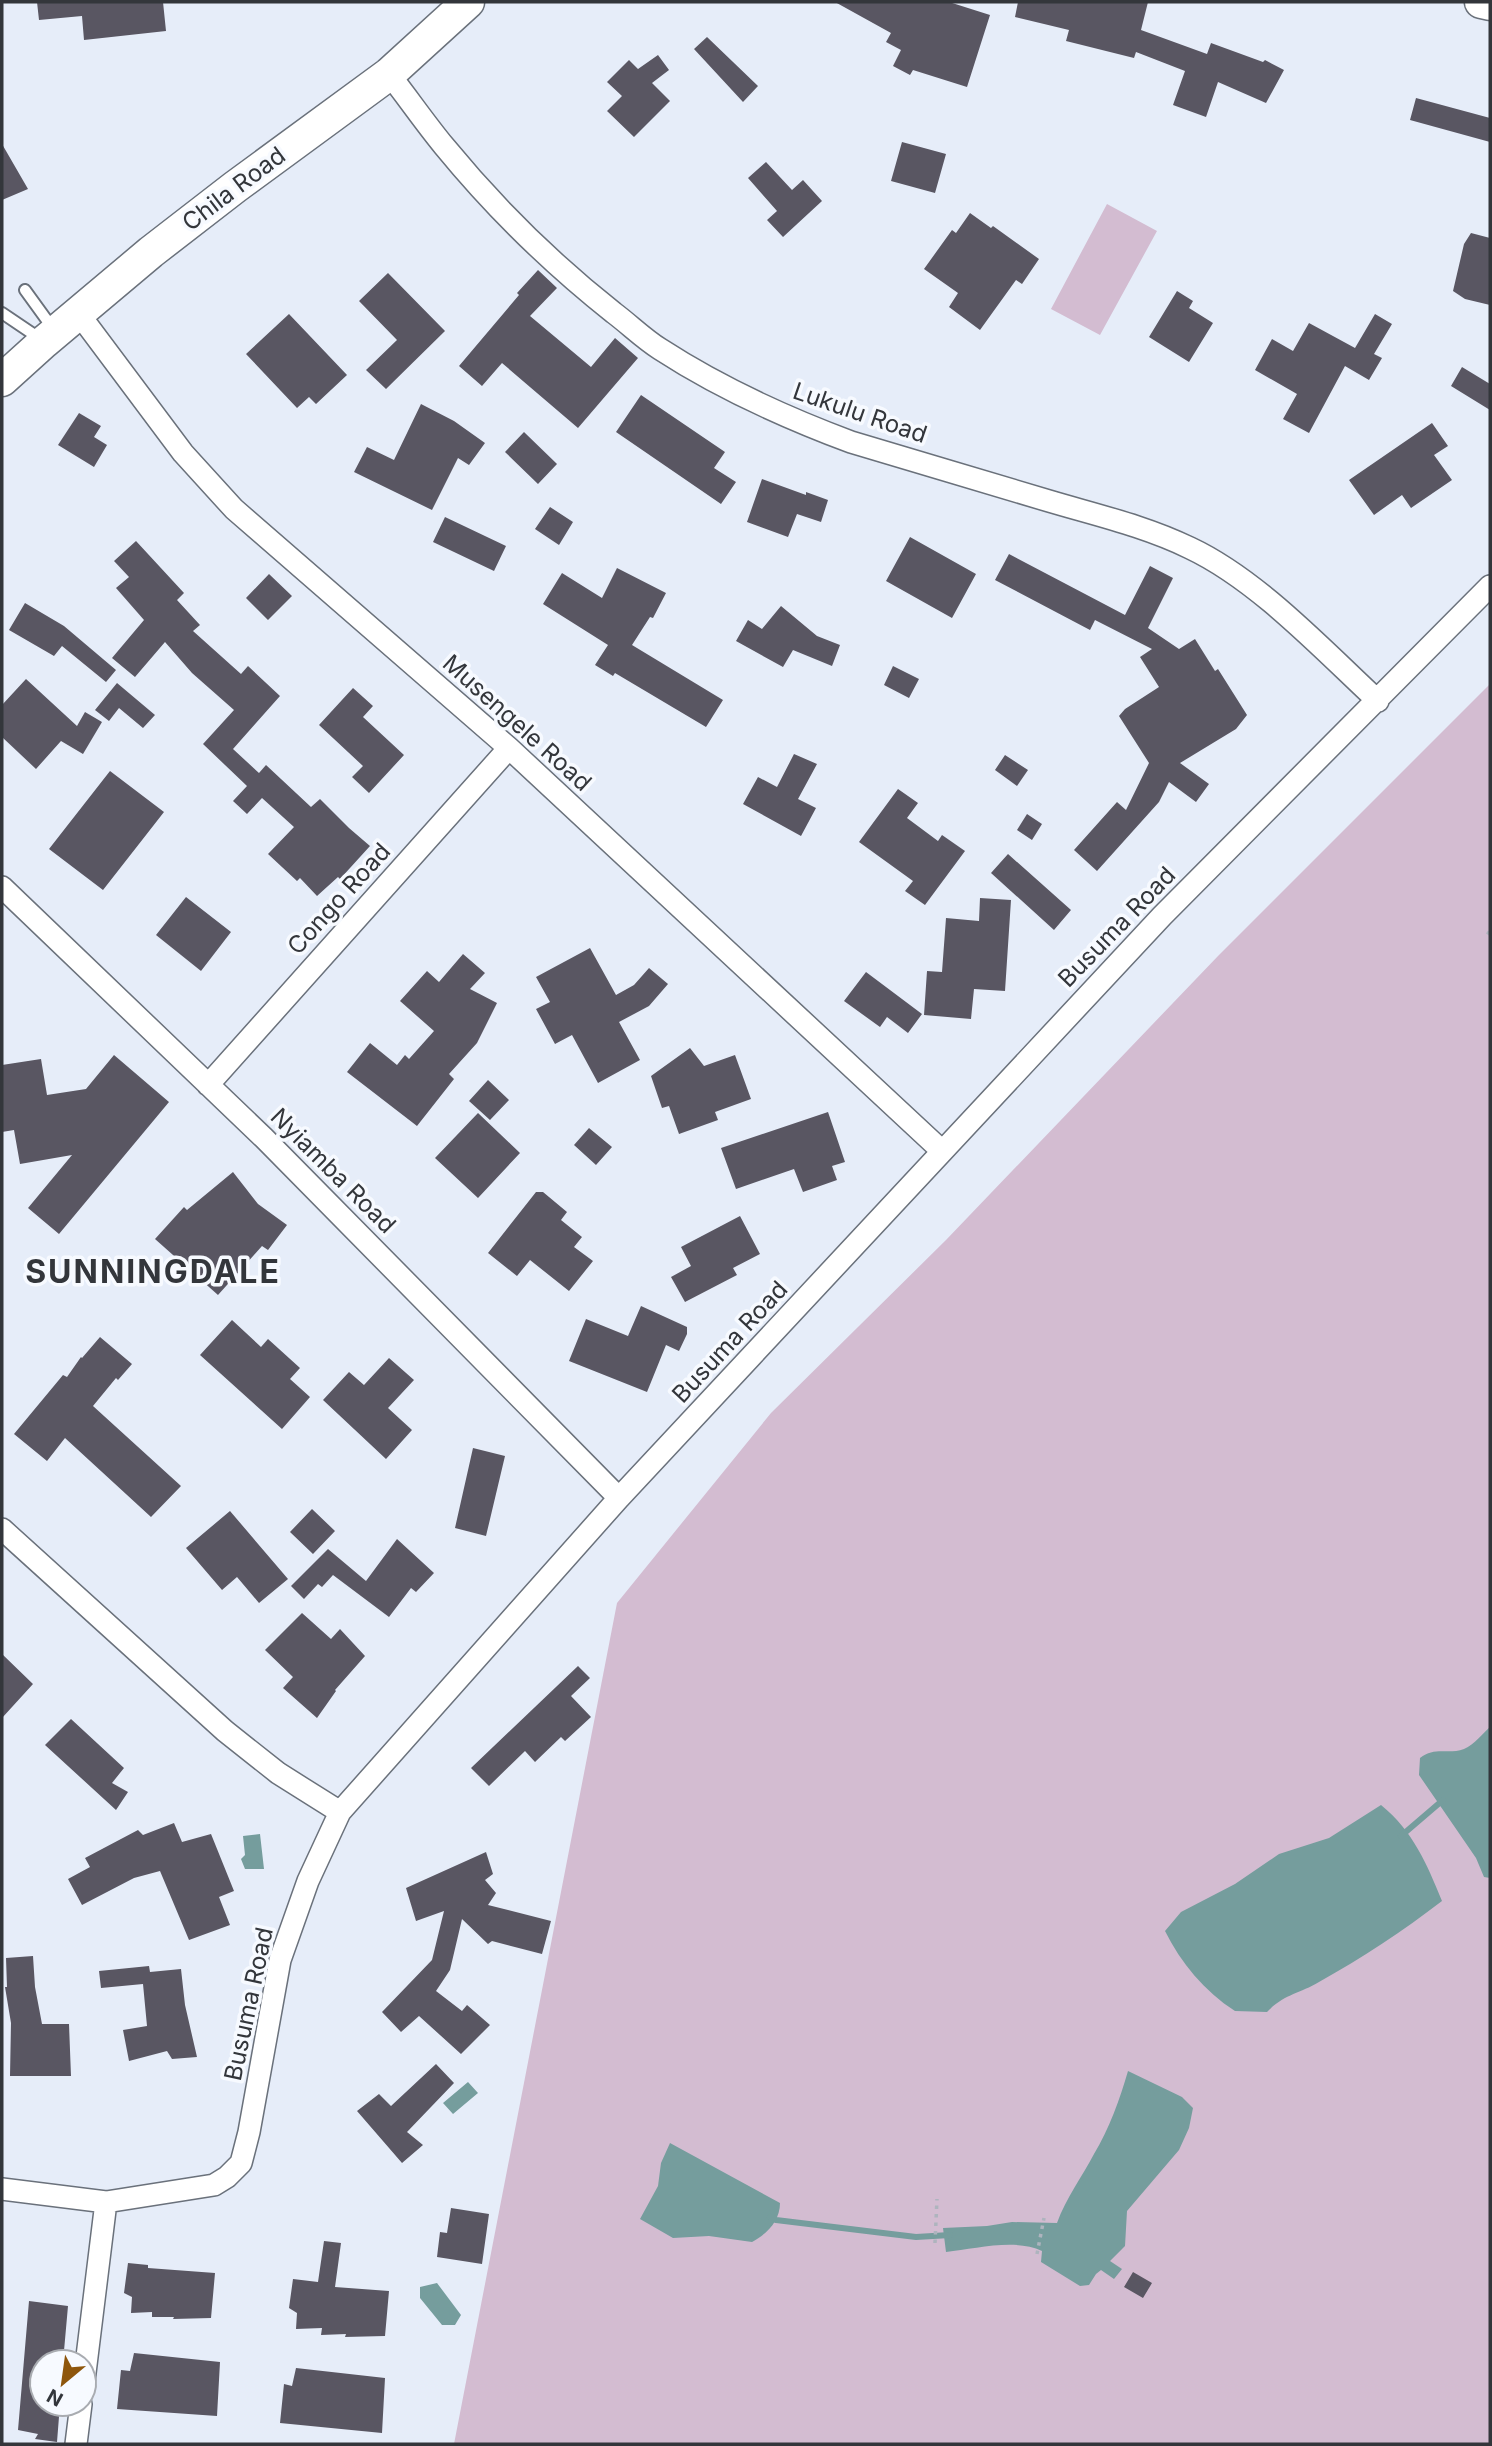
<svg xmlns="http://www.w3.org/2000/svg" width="1492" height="2446" font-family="Inter,sans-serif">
	<rect width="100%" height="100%" fill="#e6edf9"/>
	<path fill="#d3bcd1" d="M1107,204L1157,231L1100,335L1051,309Z
		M1490,684V2444H454L617,1603L771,1413L946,1240L1218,956Z"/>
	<path fill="#759d9d" d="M1490,1727V1878L1484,1877L1476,1858L1419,1775L1420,1758C1435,1746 1448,1755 1464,1749C1475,1744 1482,1734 1490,1727Z
		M1381,1805C1413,1831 1427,1864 1442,1901C1403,1931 1362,1958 1319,1982C1299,1994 1284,1994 1267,2012L1235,2011C1204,1991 1181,1963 1165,1931L1181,1912L1235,1884L1279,1854L1329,1838Z
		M260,1834L264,1869H245L241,1859L245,1855L243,1836Z
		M1128,2071L1182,2097L1193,2108L1189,2128L1179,2150L1127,2211L1125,2246L1110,2261L1122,2269L1114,2279L1101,2270L1096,2274L1089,2285L1080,2286L1041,2262L1042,2251C1015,2238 975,2249 946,2252L943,2228L987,2226L1012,2222L1057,2223C1066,2198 1082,2177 1094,2154C1109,2129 1120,2099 1128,2071Z
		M468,2082L478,2093L453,2114L443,2103Z
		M670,2143L780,2203C780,2221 767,2234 752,2242L709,2236L673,2238L640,2219L658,2186L661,2163Z
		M437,2283L461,2315L455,2325H442L420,2298V2287Z"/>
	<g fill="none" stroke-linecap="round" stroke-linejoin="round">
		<path stroke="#759d9d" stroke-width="6" d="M1401,1836L1443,1800
			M770,2217L776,2220L916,2237L950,2235"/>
	</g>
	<path fill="#595662" d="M37,2H163L166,31L84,40L82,16L39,20Z
		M835,2H949L990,15L967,87L913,70L910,75L893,66L901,50L886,42L891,33Z
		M1018,2H1148L1141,30L1207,54L1211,43L1263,62L1265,60L1284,70L1266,103L1218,82L1206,117L1173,105L1185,71L1136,52L1134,58L1066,41L1069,30L1015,17Z
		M707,37L758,86L743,102L694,49Z
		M658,55L669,70L652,83L670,101L634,137L607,111L622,96L607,82L629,60L638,69Z
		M1416,98L1490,118V142L1410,120Z
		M902,142L946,154L935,193L891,181Z
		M2,144L28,189L2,200Z
		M766,162L792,190L803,180L822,201L783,237L767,220L777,211L748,178Z
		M970,213L991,228L993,226L1039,259L1022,284L1016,280L980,330L949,307L958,293L924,269L952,230L956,233Z
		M1471,233L1490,238V305L1465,299L1453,291L1464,244Z
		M538,270L557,288L530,316L591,367L615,338L638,358L578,428L502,363L482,386L459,366L519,295L517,293Z
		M388,273L445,331L386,389L366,370L397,340L359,301Z
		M1177,291L1193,301L1189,308L1213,323L1189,362L1149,337Z
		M289,314L347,375L316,404L309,397L297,408L246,354Z
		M1375,314L1392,324L1374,354L1382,358L1369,380L1345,366L1309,433L1283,419L1297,394L1255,370L1272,339L1293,351L1309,323L1355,348Z
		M1462,367L1490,384V410L1451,386Z
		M641,395L725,452L714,468L736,482L721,504L616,432Z
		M421,404L454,421L485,443L469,465L458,458L432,510L354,472L367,447L394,460Z
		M79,413L101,426L94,437L107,445L94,467L58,445Z
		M1432,423L1448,446L1434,455L1452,480L1411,508L1402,495L1374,515L1349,480Z
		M524,432L557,464L538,484L505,452Z
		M762,479L806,495V492L828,500L821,522L797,514L788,537L747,522Z
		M550,507L573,522L559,545L535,529Z
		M445,517L506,546L494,571L433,542Z
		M910,537L976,574L952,618L886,581Z
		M136,541L184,593L177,600L200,625L193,631L241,674L248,666L280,696L233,749L259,773L266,765L311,807L320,799L349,828L370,846L340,879L338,877L317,896L300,878L297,881L268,854L294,827L262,798L247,814L233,801L247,786L203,744L234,710L192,673L165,642L135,677L112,658L144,620L116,588L129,577L114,561Z
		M1009,554L1125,615L1150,566L1173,578L1148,628L1179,649L1195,639L1215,671L1218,669L1247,715L1236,729L1180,763L1209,784L1196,802L1169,782L1159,802L1097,871L1074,850L1117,802L1126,810L1149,763L1119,716L1125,709L1159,687L1140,657L1152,649L1095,620L1090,630L995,580Z
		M617,568L666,593L653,618L650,617L632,645L723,700L706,727L615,673L613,676L595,665L608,645L543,604L562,573L602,598Z
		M269,574L292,596L268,620L246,598Z
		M25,603L64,626L116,670L106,682L62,646L54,656L9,630Z
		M781,606L817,636L840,645L832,666L793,650L783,667L736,641L748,620L762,629Z
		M893,666L919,679L909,698L884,685Z
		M26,679L77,726L85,712L102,722L83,754L61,741L36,769L2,737V705Z
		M117,683L155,715L143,728L119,708L109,721L95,710Z
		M353,688L373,706L363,717L404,755L369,793L352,777L363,766L319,725Z
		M794,754L817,764L798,799L816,808L801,836L743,804L758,777L777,787Z
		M1005,755L1028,770L1017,786L995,770Z
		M110,771L164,812L103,890L49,849Z
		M898,789L918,803L907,818L938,841L942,835L965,851L925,905L905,891L913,881L859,842Z
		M1027,814L1042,824L1032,840L1017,830Z
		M1008,854L1071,910L1054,930L991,873Z
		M186,897L231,932L201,971L156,935Z
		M980,898L1011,900L1005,991L974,989L971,1019L924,1015L927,971L942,972L946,918L979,921Z
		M590,948L616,995L634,985L649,968L668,984L649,1006L619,1022L640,1060L598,1083L572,1035L555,1044L536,1009L550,1002L536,977Z
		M463,954L485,973L470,989L497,1003L477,1043L449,1074L454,1079L417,1126L347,1072L370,1043L397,1065L405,1055L409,1059L434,1031L400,1001L427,971L439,982Z
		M866,972L922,1014L908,1033L887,1017L880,1027L844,1001Z
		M690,1048L704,1066L735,1055L751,1099L715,1112L718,1120L679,1134L669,1106L662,1108L651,1076Z
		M114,1055L169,1102L59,1234L28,1208L72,1155L20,1164L14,1130L2,1132V1065L41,1059L47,1095L86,1089Z
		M488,1080L509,1100L490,1120L469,1101Z
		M828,1112L845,1162L832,1166L837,1180L803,1192L794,1169L736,1189L721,1148Z
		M478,1113L520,1153L478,1198L435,1158Z
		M589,1128L612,1147L596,1165L574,1145Z
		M233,1172L258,1204L287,1225L268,1250L262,1246L218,1295L155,1239L184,1207L187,1210Z
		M536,1192H543L567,1212L561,1220L582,1237L574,1247L593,1261L569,1291L530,1260L517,1276L488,1253Z
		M740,1216L760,1254L733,1268L737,1275L685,1302L671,1277L691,1266L681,1247Z
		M641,1306L687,1327V1334L679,1351L666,1345L647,1392L569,1361L586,1319L628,1336Z
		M232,1320L261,1347L268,1339L300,1368L290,1379L310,1397L282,1429L200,1355Z
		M100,1337L132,1364L118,1380L116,1378L93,1406L181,1486L151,1517L65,1438L47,1461L14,1434L63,1375L67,1377L81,1357L82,1358Z
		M389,1358L414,1380L388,1408L412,1430L386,1459L323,1400L349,1372L364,1385Z
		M473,1448L505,1456L486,1536L455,1528Z
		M312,1509L335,1531L313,1554L290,1532Z
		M230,1511L288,1579L259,1603L237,1577L222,1590L186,1548Z
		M397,1539L434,1573L416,1592L411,1588L389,1617L333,1575L322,1587L318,1584L304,1599L291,1586L328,1549L366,1581Z
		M302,1613L331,1639L340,1629L365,1656L335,1690L336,1691L317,1718L283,1688L293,1677L265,1650Z
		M2,1654L33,1684L2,1718Z
		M578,1666L590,1678L571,1696L591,1717L565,1741L561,1737L535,1762L525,1751L489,1786L471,1768Z
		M71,1719L124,1768L112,1783L128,1792L116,1810L45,1745Z
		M174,1823L182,1842L211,1834L234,1891L219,1897L230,1925L189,1940L160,1871L134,1878L82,1905L68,1879L90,1867L85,1858L138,1830L143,1835Z
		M486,1852L493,1874L485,1880L496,1893L488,1905L551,1921L542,1954L492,1941L488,1944L462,1919L450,1970L436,1991L462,2011L467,2005L490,2025L461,2054L419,2016L401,2032L382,2012L432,1960L444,1911L416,1921L406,1888Z
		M33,1956L35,1987L42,2024H69L71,2076H10L11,2023L5,1987H7L6,1958Z
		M149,1966L150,1972L181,1969L185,2005L197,2057L172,2059L167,2051L129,2061L123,2030L147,2026L143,1984L101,1988L99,1971Z
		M436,2064L454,2083L407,2132L423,2145L402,2163L357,2111L379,2094L391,2106Z
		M451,2208L489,2214L482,2264L437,2257L440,2232L447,2233Z
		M324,2241L341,2243L335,2287L389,2291L385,2336L345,2337L346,2334L321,2335L322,2328L296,2329L297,2313L289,2308L293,2279L318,2282Z
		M128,2263L148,2265V2268L215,2273L211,2318L173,2319L174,2317H152V2312L131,2313L132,2297L124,2293Z
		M1133,2272L1152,2283L1143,2298L1124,2287Z
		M29,2301L68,2306L63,2362H42V2404H60L57,2442L35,2439L38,2434L18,2430Z
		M134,2353L220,2362L217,2416L117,2409L121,2370L130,2371Z
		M296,2368L385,2378L382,2433L280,2423L284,2384L292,2386Z"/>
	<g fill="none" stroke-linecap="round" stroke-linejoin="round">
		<g stroke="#6a717b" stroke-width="14">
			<path id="lane" d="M25,290L54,330
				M2,313L42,340"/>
		</g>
		<g stroke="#6a717b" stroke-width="24">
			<path id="street" d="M389,74C408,98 425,123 444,146C494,207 552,264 614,313C630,325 644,339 660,349C720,388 784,417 851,442C917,462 983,481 1049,501C1096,515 1145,526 1190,548C1258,580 1323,650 1378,701
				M79,314L183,453L234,509L509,748L942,1151
				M2,887L264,1138L619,1498
				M208,1085L509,748
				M2,1529L225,1731L278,1773L340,1812
				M2,2189L106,2202L214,2185L227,2177L241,2163L249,2132L280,1960L308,1881L340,1812L619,1498L1162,916L1490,586
				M84,2381L106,2202
				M76,2444L81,2404"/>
		</g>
		<g stroke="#6a717b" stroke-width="35">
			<path id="secondary" d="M1481,2L1490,4
				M2,380L44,342L151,252L235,187L389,74L468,2"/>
		</g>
		<path stroke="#aeb4be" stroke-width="3.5" stroke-dasharray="3.5 5" stroke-linecap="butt" d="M1487,932L1490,934
			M935,2243L937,2199
			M1037,2254L1044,2218"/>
		<use href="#lane" stroke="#fff" stroke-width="10"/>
		<use href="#street" stroke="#fff" stroke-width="21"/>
		<use href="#secondary" stroke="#fff" stroke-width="32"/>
	</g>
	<g text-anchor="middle" stroke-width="7" stroke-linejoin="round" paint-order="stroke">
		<g font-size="24" fill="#33363b" stroke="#f7faff">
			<text transform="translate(234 189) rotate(-37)" y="8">Chila Road</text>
			<text transform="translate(860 413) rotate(19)" y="8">Lukulu Road</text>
			<text transform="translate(517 723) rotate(42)" y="8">Musengele Road</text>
			<text transform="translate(339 899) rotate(-48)" y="8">Congo Road</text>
			<text transform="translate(1117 927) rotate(-46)" y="8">Busuma Road</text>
			<text transform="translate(333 1171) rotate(45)" y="8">Nyiamba Road</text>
			<text transform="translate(730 1342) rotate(-47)" y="8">Busuma Road</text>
			<text transform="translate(249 2004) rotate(-78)" y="8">Busuma Road</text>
		</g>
		<g font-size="32" font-weight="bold" letter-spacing="2" fill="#33363b" stroke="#f7faff">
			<text x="153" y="1283">SUNNINGDALE</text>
		</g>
	</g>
	<rect width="1492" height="2446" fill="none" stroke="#33363b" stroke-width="7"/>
	<g transform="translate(63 2383) rotate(209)"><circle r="33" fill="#f7faff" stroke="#a9acb1" stroke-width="2"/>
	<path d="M0-5L12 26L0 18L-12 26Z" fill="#8e560c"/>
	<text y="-10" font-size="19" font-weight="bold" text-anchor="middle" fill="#33363b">N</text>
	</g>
</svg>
